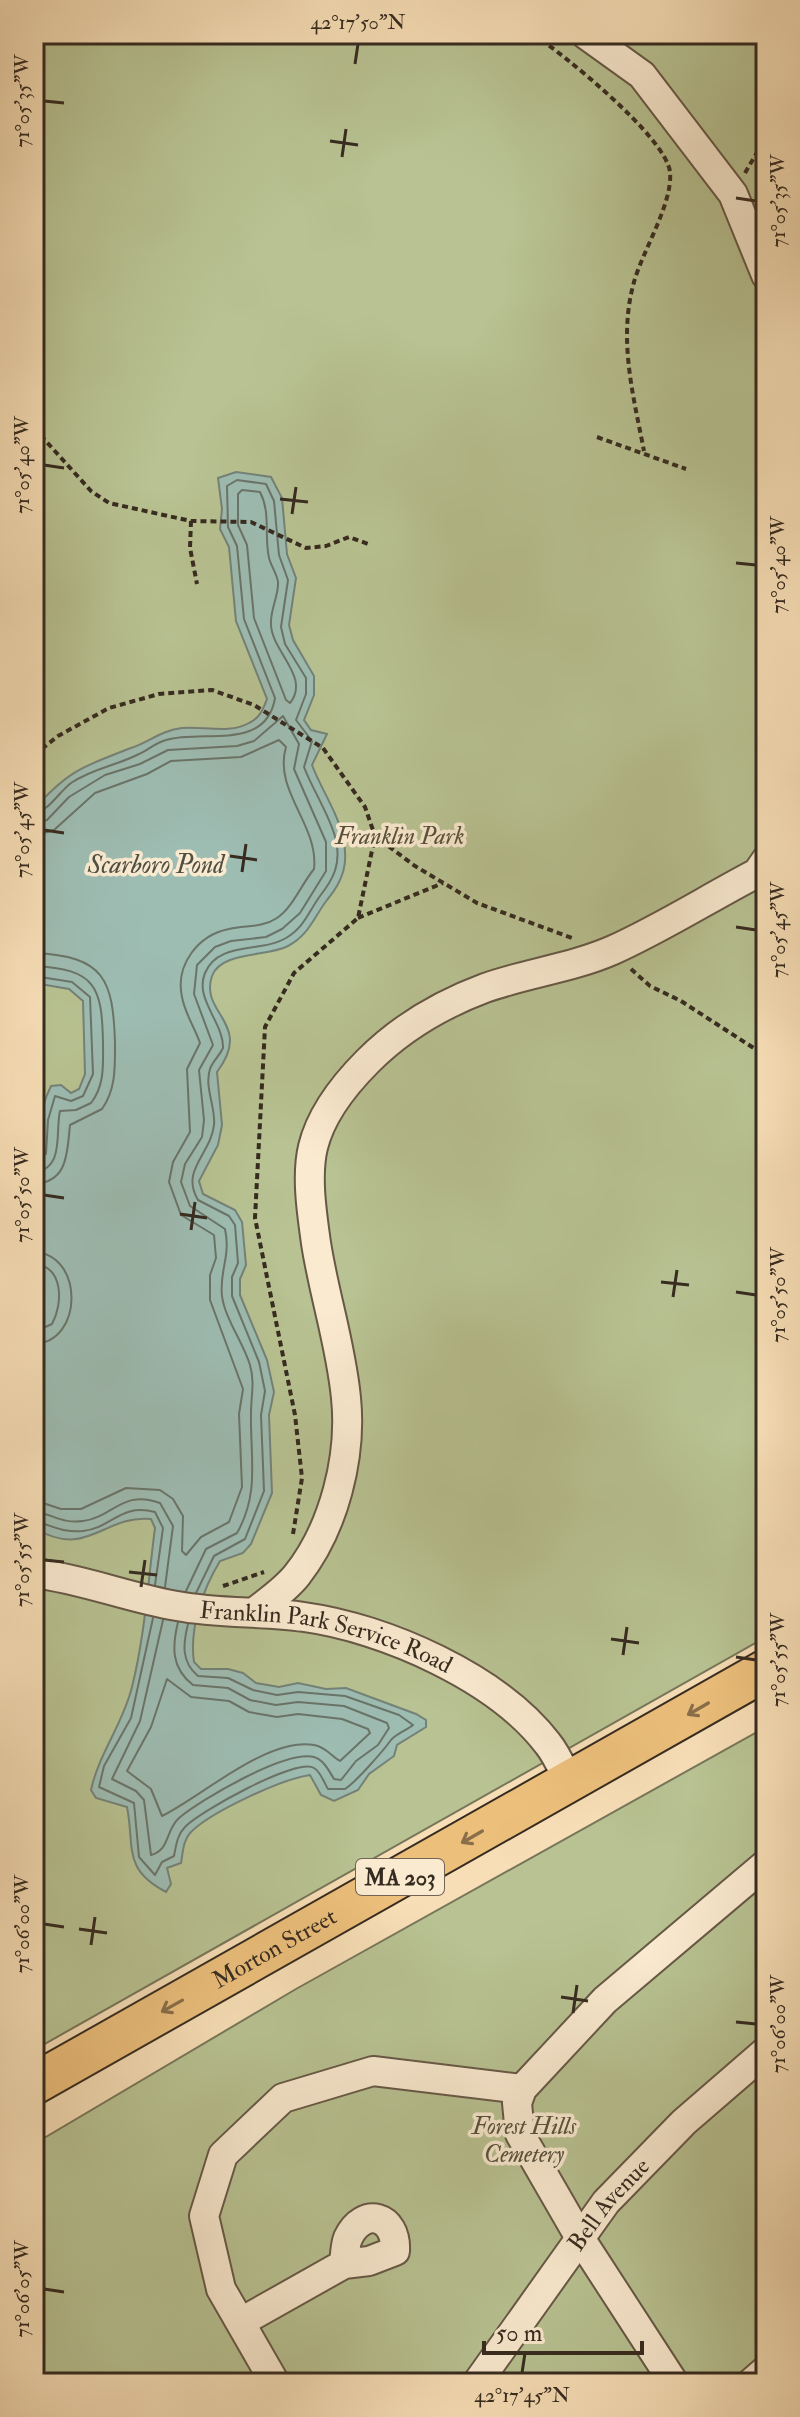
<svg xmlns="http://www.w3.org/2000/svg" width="800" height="2417" font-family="'IM FELL Double Pica',serif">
	<rect width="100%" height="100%" fill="#f7deb6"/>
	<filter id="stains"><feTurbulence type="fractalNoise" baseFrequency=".0025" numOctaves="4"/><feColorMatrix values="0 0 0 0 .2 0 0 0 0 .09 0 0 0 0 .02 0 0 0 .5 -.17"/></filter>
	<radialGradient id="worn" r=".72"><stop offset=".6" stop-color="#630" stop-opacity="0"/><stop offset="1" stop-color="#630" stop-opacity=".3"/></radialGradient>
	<path fill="#b8c292" stroke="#777659" stroke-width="2" d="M34,34H766V1637L34,2050Z
		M766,1727V2383H34V2144L296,1989Z"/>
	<path fill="#9dbcb2" stroke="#748278" stroke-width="2" d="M236,472L271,477L282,498L287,554L296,578L289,625L293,640L314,676V695L304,720L311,730L327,734L312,765C321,789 338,813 343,838C349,863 343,881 327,900C314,917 309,935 288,946C268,957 221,951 212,976C199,1014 254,1023 217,1072L222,1125L218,1145L199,1181L203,1194L235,1210L242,1222L246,1265L240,1279V1295L267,1360L274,1392L269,1415L272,1493L251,1544L243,1553L220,1561C203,1589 189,1628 194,1662L201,1669H228L243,1673L256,1683L279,1687L298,1683L326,1689L346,1688L416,1714L426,1720V1727L397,1745L394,1756L369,1774L358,1790L334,1801L321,1795L310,1775C282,1779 210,1812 190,1833C183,1841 183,1852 181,1863L167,1868L171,1884L166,1892C122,1869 135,1847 127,1807L96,1798L91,1790C99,1753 123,1724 132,1687C145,1635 148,1581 155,1528L151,1519C104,1514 88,1560 34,1528V1323C43,1299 38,1298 34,1276C27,1243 35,1125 47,1095L51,1086L61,1085L71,1093L79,1089L85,1074L83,1001L69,989L34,983V809C69,770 84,766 131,748C149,742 162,730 182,728C203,726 230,734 249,723C260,718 263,709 267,699L236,621L229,547L220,529L222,509L218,478Z"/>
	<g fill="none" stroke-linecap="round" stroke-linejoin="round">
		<path stroke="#6a7469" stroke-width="2" d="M242,490L260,492C271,513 264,536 269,558C271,566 277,574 278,582C279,595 270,610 271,624C271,651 311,677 290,703L286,700L254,618L247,545L238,525V494Z
			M34,813C48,812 59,792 71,783C93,768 116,766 139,754C148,750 155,743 166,740C203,729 266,752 275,698L244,619L237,546L228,527L227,486L237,480L266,484L274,501L279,555L288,580L281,627L285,644L306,678V694L296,720L312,741L304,767C313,791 330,815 336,840C341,864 334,878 320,896C309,911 304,928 286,938C261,953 218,941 205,973C194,999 224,1023 223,1048C220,1055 212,1062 210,1069C204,1087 216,1108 214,1125C211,1154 180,1170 198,1200L229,1216L235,1225L238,1263L232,1277V1296L259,1362L265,1391L261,1415L264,1491L245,1539L214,1556L196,1593
			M34,824L47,820L69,797L105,775L140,764L168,750L237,746L254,741L283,716L299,744L294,769L326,842V871L300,913L282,929L266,937L231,941L215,947L197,965L194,994L213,1045L199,1070L204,1120L202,1137L185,1164L181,1182L190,1206L225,1229C231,1257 219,1271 222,1296C225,1319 243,1342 250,1365C255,1383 251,1395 251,1413C250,1456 260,1493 237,1533L206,1549L186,1591
			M34,836L54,830L95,793L147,774L171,761L241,757L279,740L286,747C273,791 319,825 314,869C301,885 293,907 277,918C262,928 246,925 229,929C198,935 175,965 182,997C185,1014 195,1028 200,1043L187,1069L190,1132L173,1162L169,1182L181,1215L214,1235L216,1258L210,1275V1300L243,1389L239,1414L242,1487L229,1522L201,1537L186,1555L182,1551L183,1516L173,1499L160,1490L126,1488L81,1509H61L34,1500
			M34,953C105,956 113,980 115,1043C115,1067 116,1089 102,1109L70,1125C67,1151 69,1182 34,1184
			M34,966C96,969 102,987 103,1043C103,1064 105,1085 91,1103L76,1110L60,1111C55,1132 65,1169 34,1172
			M34,976L72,982L90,997L93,1074L83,1096L71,1101L55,1096L48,1120L46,1154L34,1161
			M34,1252C84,1254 84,1342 34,1344
			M34,1264C64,1266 63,1304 52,1324L34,1332
			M34,1512C52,1513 60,1524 83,1521C113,1517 123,1489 160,1503L173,1526L165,1587
			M34,1522C53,1524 58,1533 83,1531C112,1528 120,1503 155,1512L163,1528L155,1585
			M153,1618L131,1718L104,1766L99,1787L134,1803L139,1857L155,1875L162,1862L174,1856C176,1846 177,1835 185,1827C199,1812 297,1757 314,1768C321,1772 324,1783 328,1789H345C356,1782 383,1751 391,1740C396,1734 407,1730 413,1725L399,1715L345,1696L298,1692L277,1695L253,1690L228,1678L198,1676C181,1662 183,1644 188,1624
			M163,1620L140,1721L112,1779L136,1791L144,1800L151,1855C170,1850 165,1831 179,1818C202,1799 285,1750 314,1757C324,1760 329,1771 334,1779L341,1780L356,1761L378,1745L389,1728L387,1723L344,1706L298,1702L276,1705L250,1700L228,1688L193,1685C171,1668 172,1647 178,1622
			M167,1679L191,1697L229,1701L249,1712L277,1717L298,1714L342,1719L368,1729L370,1733L340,1761C331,1756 326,1747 314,1745C267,1737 201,1797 162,1816L151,1789L127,1771L151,1727Z"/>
		<g stroke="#665846" stroke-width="32">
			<g id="minor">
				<path d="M585,34L642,75L733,194L766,275"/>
				<path id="s1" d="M34,1573C83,1579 129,1598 177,1606C219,1614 262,1611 304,1617C385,1628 498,1678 548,1744C557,1755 563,1770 569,1782"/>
				<path d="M256,1611C270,1600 286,1589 297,1575C334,1528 352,1457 346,1398C341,1345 324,1295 316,1243C312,1214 306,1176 313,1147C321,1114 344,1085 368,1061C401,1028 442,1004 485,988C527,973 572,968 613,950C662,928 709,898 757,873L766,860"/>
				<path d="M241,2322L344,2264L369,2261L395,2251C397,2215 363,2206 348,2238C345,2245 345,2256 344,2264"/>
				<path d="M275,2383L221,2289L204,2216L223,2155L283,2098L373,2071L522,2089"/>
				<path id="s2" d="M477,2383L606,2202L684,2122L766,2051"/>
				<path d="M674,2383L580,2238L520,2134L517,2103L522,2089L605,2000L766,1864"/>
				<path d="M751,2383L766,2370"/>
			</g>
		</g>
		<g stroke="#362b20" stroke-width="44">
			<g id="highway">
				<path id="s3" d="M34,2084L766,1670"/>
			</g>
		</g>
		<path stroke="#362b20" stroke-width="4" stroke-dasharray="6 4" stroke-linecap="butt" d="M533,34C563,54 666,137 670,172C673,203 643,250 634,282C618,339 633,394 644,451
			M745,173L766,137
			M34,428L91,491L109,503L191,521L251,522L306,548L326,546L349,537L371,545
			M597,437L686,469
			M191,521L190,548L197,584
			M34,755L58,736L109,708L159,694L212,690L254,705L323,748L365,807L375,836L415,866L477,903L572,938
			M358,918L443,883
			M631,969L650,986L681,1001L766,1056
			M293,1534L302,1478L295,1415L255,1218L265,1027L294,973L358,918L375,836
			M223,1586L264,1572"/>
		<use href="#minor" stroke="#faead0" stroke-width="28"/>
		<use href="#highway" stroke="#ecbf7b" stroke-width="40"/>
	</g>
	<defs><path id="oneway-shaft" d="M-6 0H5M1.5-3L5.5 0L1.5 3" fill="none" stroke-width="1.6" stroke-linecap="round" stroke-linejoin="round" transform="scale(2)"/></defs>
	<g stroke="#886e49">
		<use href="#oneway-shaft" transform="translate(698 1709) rotate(150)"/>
		<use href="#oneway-shaft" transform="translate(472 1837) rotate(150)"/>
		<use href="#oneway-shaft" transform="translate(172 2006) rotate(151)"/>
	</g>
	<path fill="none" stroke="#362b20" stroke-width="3" d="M355,64L358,44M44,101L64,103M330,141L358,145M342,157L346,129M736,198L756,201M44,465L64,468M280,499L308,502M292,514L296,487M736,563L756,565M44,830L64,833M230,856L257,860M242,872L246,844M736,927L756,930M44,1195L64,1198M180,1214L207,1218M191,1230L195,1202M661,1282L689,1285M736,1292L756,1295M673,1297L677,1270M44,1560L64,1562M129,1572L157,1575M141,1587L145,1560M611,1639L639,1643M623,1655L627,1627M736,1657L756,1660M44,1924L64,1927M79,1929L107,1933M91,1945L95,1917M561,1997L588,2001M573,2013L577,1985M736,2022L756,2024M44,2289L64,2292M522,2373L525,2353"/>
	<g text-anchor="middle" stroke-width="7" stroke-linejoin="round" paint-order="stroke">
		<rect fill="#faead0" stroke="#716455" stroke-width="2" x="356" y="1859" width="88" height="36" rx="6"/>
		<g font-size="22" font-weight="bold" fill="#362b20">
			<text x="400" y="1885">MA 203</text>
		</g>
		<g font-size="24" font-style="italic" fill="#56513c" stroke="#faead0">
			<text x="400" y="844">Franklin Park</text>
			<text x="524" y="2134">Forest Hills<tspan x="524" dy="28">Cemetery</tspan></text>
		</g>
		<g font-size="24" fill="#362b20" stroke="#faead0">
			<text dy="8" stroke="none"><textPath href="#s1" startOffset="300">Franklin Park Service Road</textPath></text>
			<text dy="8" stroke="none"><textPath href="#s3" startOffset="276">Morton Street</textPath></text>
			<text dy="8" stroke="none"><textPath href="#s2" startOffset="222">Bell Avenue</textPath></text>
		</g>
		<g font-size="26" font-style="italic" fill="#504f44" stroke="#faead0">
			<text x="156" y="873">Scarboro Pond</text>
		</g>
	</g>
	<rect width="800" height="2417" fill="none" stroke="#f7deb6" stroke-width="88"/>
	<path d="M484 2341v12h158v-12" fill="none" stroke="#362b20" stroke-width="4"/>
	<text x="496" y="2341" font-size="24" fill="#362b20" stroke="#faead0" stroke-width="6" paint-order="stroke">50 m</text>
	<rect x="44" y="44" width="712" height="2329" fill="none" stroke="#362b20" stroke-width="3"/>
	<g font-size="20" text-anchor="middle" fill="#362b20">
		<text x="358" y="29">42°17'50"N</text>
		<text transform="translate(22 101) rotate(-90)" y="7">71°05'35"W</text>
		<text transform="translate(778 201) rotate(-90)" y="7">71°05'35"W</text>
		<text transform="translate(22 465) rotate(-90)" y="7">71°05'40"W</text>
		<text transform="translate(778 565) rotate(-90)" y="7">71°05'40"W</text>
		<text transform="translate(22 830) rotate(-90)" y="7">71°05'45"W</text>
		<text transform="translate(778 930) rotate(-90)" y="7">71°05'45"W</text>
		<text transform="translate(22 1195) rotate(-90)" y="7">71°05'50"W</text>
		<text transform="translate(778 1295) rotate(-90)" y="7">71°05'50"W</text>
		<text transform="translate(22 1560) rotate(-90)" y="7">71°05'55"W</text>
		<text transform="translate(778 1660) rotate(-90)" y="7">71°05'55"W</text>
		<text transform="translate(22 1924) rotate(-90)" y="7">71°06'00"W</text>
		<text transform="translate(778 2024) rotate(-90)" y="7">71°06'00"W</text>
		<text transform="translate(22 2289) rotate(-90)" y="7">71°06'05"W</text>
		<text x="522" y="2402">42°17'45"N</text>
	</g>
	<rect width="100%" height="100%" filter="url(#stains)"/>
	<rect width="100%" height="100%" fill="url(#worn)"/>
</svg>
